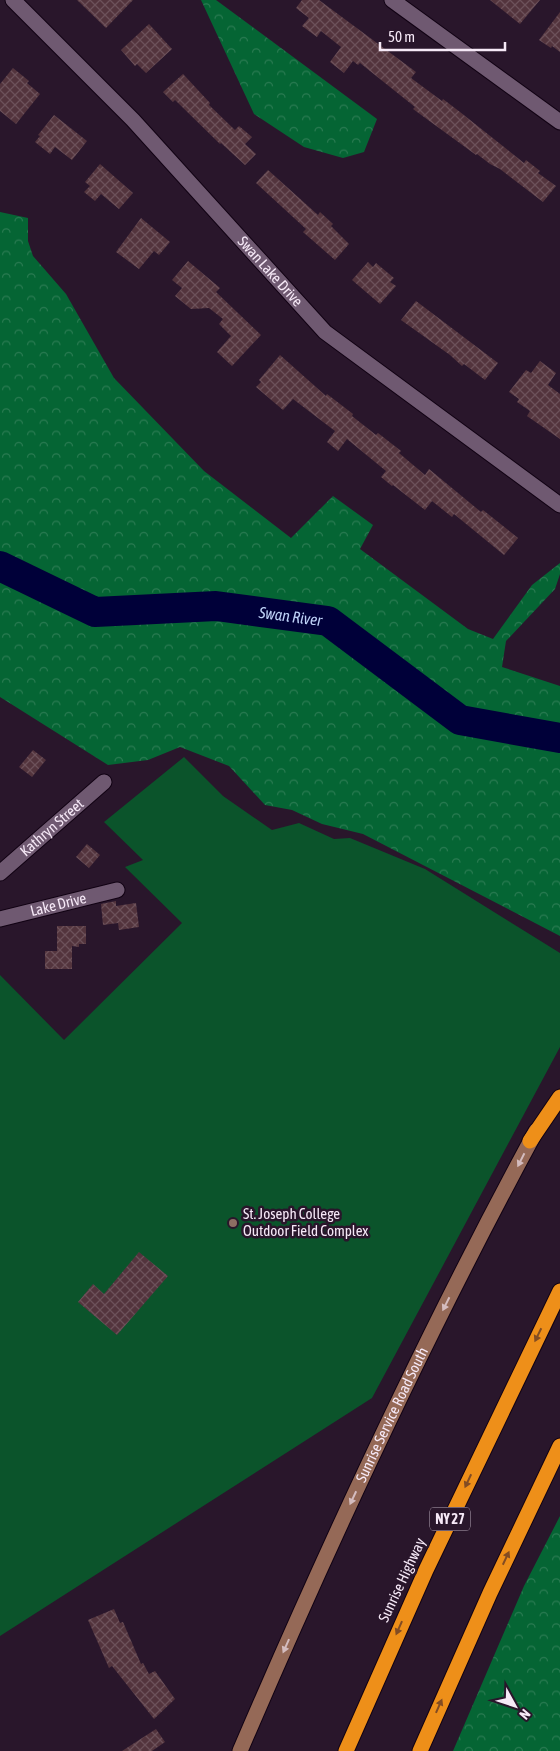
<svg xmlns="http://www.w3.org/2000/svg" width="560" height="1751" font-family="'Asap Condensed',sans-serif">
	<defs>
		<pattern id="forest-crowns" width="20" height="18" patternUnits="userSpaceOnUse" patternTransform="scale(1.25)"><rect width="20" height="18" fill="#056534"/><path d="M2 6a3 3 0 1 1 6 0M12 15a3 3 0 1 1 6 0" fill="none" stroke="#2a7b52"/></pattern>
		<pattern id="building-cross-hatch" width="8" height="8" patternUnits="userSpaceOnUse" patternTransform="scale(1.25)"><rect width="8" height="8" fill="#53343d"/><path d="M0 0l8 8M0 8l8-8" fill="none" stroke="#6c515a"/></pattern>
	</defs>
	<rect width="100%" height="100%" fill="#29162b"/>
	<path fill="#0b542b" d="M184,757L223,796L272,830L299,823L334,839L350,838L425,869L560,953V1047L372,1398L0,1636V975L64,1040L182,923L125,867L143,860L104,822Z"/>
	<path fill="url(#forest-crowns)" d="M201,0H216L377,119L364,152L343,158L304,147L254,114Z
		M0,212L28,218V241L33,256L66,294L114,378L204,471L291,538L333,496L373,525L360,549L468,629L493,639L532,585L560,563V574L555,589L506,641L502,667L560,686V936L363,834L322,824L292,810L265,805L229,766L180,747L148,760L108,765L0,697Z
		M560,1516V1751H453L524,1586Z"/>
	<g fill="none" stroke-linecap="round" stroke-linejoin="round">
		<path stroke="#000039" stroke-width="30" id="s1" d="M0,566L95,612L216,606L328,621L460,720L560,738"/>
	</g>
	<path fill="url(#building-cross-hatch)" d="M77,0H133L106,28Z
		M302,0H319L416,72L411,78L442,101L443,99L460,112L524,163L526,160L540,171L538,173L556,186L543,202L500,169L490,164L477,154L476,155L413,109L415,107L360,63L358,65L353,61L344,73L330,62L341,47L321,31L317,37L302,26L309,18L296,8Z
		M490,0H540L520,24Z
		M560,12V52L552,46L551,48L539,40Z
		M149,24L172,49L146,73L137,64L135,66L121,50Z
		M13,68L29,81L27,83L40,94L16,124L0,111V84Z
		M183,74L210,103L209,105L235,130L239,126L252,137L245,144L256,154L245,165L221,143L220,144L175,100L173,102L163,92Z
		M54,115L87,141L72,160L55,147L50,154L35,142L40,136L38,135Z
		M100,164L133,193L119,209L101,194L95,201L84,192L90,186L85,182Z
		M268,170L318,215L320,212L333,224L331,226L349,244L335,260L303,232L306,229L256,183Z
		M141,218L170,242L159,255L154,251L139,269L116,252Z
		M188,261L220,288L216,292L261,335L232,366L217,352L231,336L219,324L223,319L209,308L191,309L175,296L182,288L172,280Z
		M368,262L373,267L376,263L394,278L390,282L396,286L380,304L352,280Z
		M416,301L498,363L485,380L464,364L462,366L450,355L401,320Z
		M280,355L326,396L327,394L353,414L352,416L376,435L378,433L401,451L399,453L425,475L429,469L481,512L483,510L518,538L504,555L454,514L452,517L432,501L425,510L393,485L392,486L381,477L386,471L347,439L338,451L327,442L335,431L293,399L283,410L256,387L261,382L259,380Z
		M540,361L556,373L548,385L560,394V439L527,416L530,411L517,402L519,399L509,392L526,370L531,373Z
		M33,750L46,760L32,777L19,767Z
		M87,844L100,855L89,868L76,857Z
		M116,901V906L136,903L139,927L119,930L118,923L103,925L101,904Z
		M57,926H86V944H79V947L72,946V969H45V951H57Z
		M139,1252L168,1276L117,1335L78,1302L93,1284L104,1294Z
		M114,1609L120,1623L123,1622L141,1664L143,1663L149,1674L155,1671L175,1699L154,1719L112,1666L109,1668L88,1620Z
		M156,1729L165,1742L152,1751H122Z"/>
	<g fill="none" stroke-linecap="round" stroke-linejoin="round">
		<g stroke="#110213" stroke-width="17">
			<g id="street">
				<path id="s2" d="M13,0L133,120L325,332L560,505"/>
				<path d="M392,0L560,122"/>
				<path id="s3" d="M0,873L104,782"/>
				<path id="s4" d="M0,919L117,890"/>
			</g>
		</g>
		<g stroke="#110213" stroke-width="17">
			<g id="secondary">
				<path id="s5" d="M240,1751C330,1541 427,1332 536,1131"/>
			</g>
		</g>
		<g stroke="#110213" stroke-width="17">
			<path id="highway" d="M530,1141L560,1097
				M346,1751L426,1570L560,1291
				M420,1751L490,1593L560,1446"/>
		</g>
		<use href="#street" stroke="#6f5971" stroke-width="15"/>
		<use href="#secondary" stroke="#956957" stroke-width="15"/>
		<use href="#highway" stroke="#ee8f19" stroke-width="15"/>
	</g>
	<defs><path id="oneway-solid" d="M-6-.8H1V-3.2L6.5 0L1 3.2V.8H-6Z" transform="scale(1.25)"/></defs>
	<g fill="#d4bcbf">
		<use href="#oneway-solid" transform="translate(521 1160) rotate(117)"/>
		<use href="#oneway-solid" transform="translate(446 1304) rotate(117)"/>
		<use href="#oneway-solid" transform="translate(353 1498) rotate(115)"/>
		<use href="#oneway-solid" transform="translate(286 1646) rotate(114)"/>
	</g>
	<g fill="#824c23">
		<use href="#oneway-solid" transform="translate(538 1335) rotate(116)"/>
		<use href="#oneway-solid" transform="translate(468 1481) rotate(115)"/>
		<use href="#oneway-solid" transform="translate(506 1558) rotate(-65)"/>
		<use href="#oneway-solid" transform="translate(399 1628) rotate(114)"/>
		<use href="#oneway-solid" transform="translate(439 1706) rotate(-66)"/>
	</g>
	<circle fill="#8d6e63" stroke="#29162b" stroke-width="2" cx="233" cy="1223" r="5"/>
	<g text-anchor="middle" stroke-width="5" stroke-linejoin="round" paint-order="stroke">
		<rect fill="#29162b" stroke="#b8aaba" stroke-width="1" x="430" y="1507.5" width="40" height="23" rx="4"/>
		<g font-size="14" font-weight="bold" fill="#f6e9f7">
			<text x="450" y="1524">NY 27</text>
		</g>
		<g font-size="15" fill="#f6e9f7" stroke="#29162b">
			<text dy="5" stroke="none"><textPath href="#s2" startOffset="374">Swan Lake Drive</textPath></text>
			<text dy="5" stroke="none"><textPath href="#s3" startOffset="69">Kathryn Street</textPath></text>
			<text dy="5" stroke="none"><textPath href="#s4" startOffset="60">Lake Drive</textPath></text>
			<text dy="5" stroke="none"><textPath href="#s5" startOffset="369">Sunrise Service Road South</textPath></text>
			<text transform="translate(402 1580) rotate(-65)" y="5">Sunrise Highway</text>
		</g>
		<g font-size="15" fill="#f6e9f7" stroke="#29162b" text-anchor="start">
			<text x="243" y="1219">St. Joseph College<tspan x="243" dy="17">Outdoor Field Complex</tspan></text>
		</g>
		<g font-size="16" font-style="italic" fill="#bdd1f7" stroke="#29162b">
			<text dy="6" stroke="none"><textPath href="#s1" startOffset="302">Swan River</textPath></text>
		</g>
	</g>
	<g transform="translate(515 1706) rotate(130)" stroke="#29162b" stroke-width="4" paint-order="stroke">
	<path d="M0-4L9 19L0 12L-9 19Z" fill="#f6e9f7"/>
	<text y="-8" font-size="14" font-weight="bold" text-anchor="middle" fill="#f6e9f7">N</text>
	</g>
	<path d="M380 42v8h125v-8" fill="none" stroke="#f6e9f7" stroke-width="2.5"/>
	<text x="388" y="42" font-size="15" fill="#f6e9f7" stroke="#29162b" stroke-width="4" paint-order="stroke">50 m</text>
</svg>
